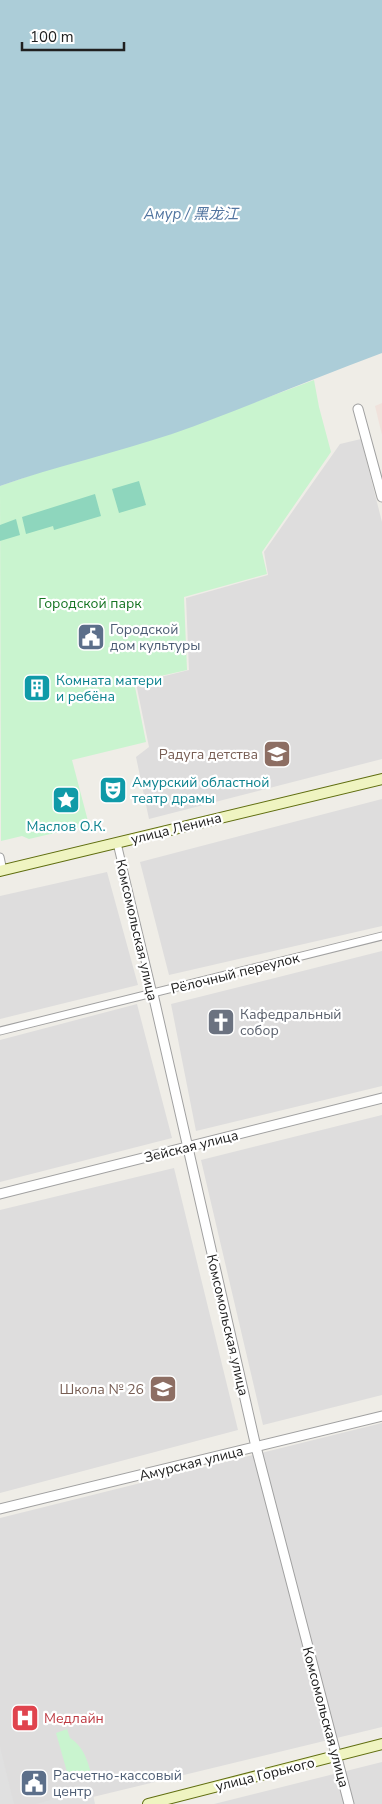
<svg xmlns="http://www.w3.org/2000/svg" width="382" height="1804" font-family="'Nunito Sans','Noto Sans SC',sans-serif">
	<rect width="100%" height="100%" fill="#efede7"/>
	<path fill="#dedddd" d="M361,439L382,522V759L149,819L136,757L149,747L136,683L189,670L186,598L268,575L264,552L340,444Z
		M382,799V926L169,975L140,862Z
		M107,872L138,985L0,1019V896Z
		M382,951V1086L196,1131L171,1004Z
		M137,1004L172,1138L0,1182V1040Z
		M382,1115V1395L263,1425L201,1160Z
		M174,1168L238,1430L0,1493V1210Z
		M382,1423V1727L64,1804H0V1518Z
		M382,1762V1804H214Z"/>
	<path fill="#f0e2dc" d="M382,403V435L375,406Z"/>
	<path fill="#c9f4cf" d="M314,380L319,407L331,452L262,552L267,574L184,597L187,670L134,682L146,742L72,760L89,825L29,839L22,836L1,841L0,486L55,467L170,434Z
		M67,1729L70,1738C83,1746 87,1759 91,1773L69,1779L56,1733Z"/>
	<path fill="#8ed6bd" d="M139,481L146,505L119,513L112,489Z
		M95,494L101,516L54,530L53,526L26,534L22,517Z
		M16,519L20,535L0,541V525Z"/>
	<path fill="#e0e0e0" d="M0,1747L14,1804H0Z
		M92,1789L95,1804H36Z"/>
	<path fill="#accdd8" d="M0,0H382V353C311,379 243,409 172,434C115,453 57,466 0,486Z"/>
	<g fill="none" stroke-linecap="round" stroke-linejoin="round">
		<g stroke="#a1a1a1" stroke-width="9">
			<path id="minor" d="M117,843L153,994
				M0,857L3,871
				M0,1031L382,936"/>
		</g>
		<g stroke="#a1a1a1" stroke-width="11">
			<path id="tertiary" d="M358,409L382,497
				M153,994L256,1447L349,1804
				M0,1194L382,1098
				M0,1509L382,1416"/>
		</g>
		<g stroke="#606e10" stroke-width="12">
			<path id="secondary" d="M0,871L382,779
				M148,1804L382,1744"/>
		</g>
		<use href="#minor" stroke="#fff" stroke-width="7"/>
		<use href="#tertiary" stroke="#fff" stroke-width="9"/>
		<use href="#secondary" stroke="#eff4c1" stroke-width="10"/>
	</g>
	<defs>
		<g id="civic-square" transform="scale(1.4375)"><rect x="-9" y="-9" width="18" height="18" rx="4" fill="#5c6f8a" stroke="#fff"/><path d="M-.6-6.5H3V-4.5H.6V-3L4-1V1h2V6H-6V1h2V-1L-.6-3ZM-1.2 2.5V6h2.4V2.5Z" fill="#fff"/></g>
		<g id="building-square" transform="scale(1.4375)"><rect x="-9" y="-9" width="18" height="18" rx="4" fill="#0f9aa8" stroke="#fff"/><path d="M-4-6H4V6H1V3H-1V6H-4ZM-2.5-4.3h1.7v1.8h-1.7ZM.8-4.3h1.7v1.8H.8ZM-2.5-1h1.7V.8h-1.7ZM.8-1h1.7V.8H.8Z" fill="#fff"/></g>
		<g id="school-square" transform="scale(1.4375)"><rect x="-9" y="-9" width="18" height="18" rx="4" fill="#8d6e63" stroke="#fff"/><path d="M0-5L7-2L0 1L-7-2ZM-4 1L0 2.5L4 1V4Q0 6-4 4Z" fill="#fff"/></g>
		<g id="theatre-square" transform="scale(1.4375)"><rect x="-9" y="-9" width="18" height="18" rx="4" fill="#0f9aa8" stroke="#fff"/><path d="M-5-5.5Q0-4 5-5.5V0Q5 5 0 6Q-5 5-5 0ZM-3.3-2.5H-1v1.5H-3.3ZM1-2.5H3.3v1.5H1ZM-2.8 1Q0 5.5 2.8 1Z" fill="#fff"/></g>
		<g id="sight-square" transform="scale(1.4375)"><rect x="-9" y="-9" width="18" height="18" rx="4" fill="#0f9aa8" stroke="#fff"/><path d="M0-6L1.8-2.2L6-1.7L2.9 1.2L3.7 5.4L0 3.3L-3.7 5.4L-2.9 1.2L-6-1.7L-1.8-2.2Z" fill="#fff"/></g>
		<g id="church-square" transform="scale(1.4375)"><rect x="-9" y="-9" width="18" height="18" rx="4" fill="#6b7280" stroke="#fff"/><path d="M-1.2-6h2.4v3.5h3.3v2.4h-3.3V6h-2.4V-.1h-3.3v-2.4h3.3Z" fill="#fff"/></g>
		<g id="hospital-square" transform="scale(1.4375)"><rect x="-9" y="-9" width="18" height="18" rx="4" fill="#e0444e" stroke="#fff"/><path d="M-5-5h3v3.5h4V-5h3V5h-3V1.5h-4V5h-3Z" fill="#fff"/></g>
	</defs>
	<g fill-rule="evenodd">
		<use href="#civic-square" x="91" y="637"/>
		<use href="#building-square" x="37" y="688"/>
		<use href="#school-square" x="277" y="754"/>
		<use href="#theatre-square" x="113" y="790"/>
		<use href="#sight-square" x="66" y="800"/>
		<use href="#church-square" x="221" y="1022"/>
		<use href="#school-square" x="163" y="1389"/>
		<use href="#hospital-square" x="25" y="1718"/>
		<use href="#civic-square" x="34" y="1783"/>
	</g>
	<g text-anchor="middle" stroke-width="4.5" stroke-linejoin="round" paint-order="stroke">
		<g font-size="14" fill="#177523" stroke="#fff">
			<text x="90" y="608">Городской парк</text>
		</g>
		<g font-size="14" fill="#4e5e75" stroke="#fff" text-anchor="start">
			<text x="110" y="634">Городской<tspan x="110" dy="16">дом культуры</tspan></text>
			<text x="53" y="1780">Расчетно-кассовый<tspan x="53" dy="16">центр</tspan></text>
		</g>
		<g font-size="14" fill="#0d838f" stroke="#fff" text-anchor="start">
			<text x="56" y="685">Комната матери<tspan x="56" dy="16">и ребёна</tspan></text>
			<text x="132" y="787">Амурский областной<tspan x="132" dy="16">театр драмы</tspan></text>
			<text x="66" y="831" text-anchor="middle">Маслов О.К.</text>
		</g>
		<g font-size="14" fill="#785e54" stroke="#fff" text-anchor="end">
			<text x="258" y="759">Радуга детства</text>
			<text x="144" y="1394">Школа № 26</text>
		</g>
		<g font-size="14" fill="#202020" stroke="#fff">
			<text transform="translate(176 828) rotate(-14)" y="5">улица Ленина</text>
			<text transform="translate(137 930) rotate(77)" y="5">Комсомольская улица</text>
			<text transform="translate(235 973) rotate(-14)" y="5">Рёлочный переулок</text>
			<text transform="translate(191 1146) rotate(-14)" y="5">Зейская улица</text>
			<text transform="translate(228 1325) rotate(77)" y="5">Комсомольская улица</text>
			<text transform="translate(191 1463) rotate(-14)" y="5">Амурская улица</text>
			<text transform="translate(326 1717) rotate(75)" y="5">Комсомольская улица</text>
			<text transform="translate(265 1774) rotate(-14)" y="5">улица Горького</text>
		</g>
		<g font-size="14" fill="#5b616d" stroke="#fff" text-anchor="start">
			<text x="240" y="1019">Кафедральный<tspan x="240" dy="16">собор</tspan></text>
		</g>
		<g font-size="14" fill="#be3a42" stroke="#fff" text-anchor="start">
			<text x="44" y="1723">Медлайн</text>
		</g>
		<g font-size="15" font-style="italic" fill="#5275a0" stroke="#fff">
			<text x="191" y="219">Амур / 黑龙江</text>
		</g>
	</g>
	<path d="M22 42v8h102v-8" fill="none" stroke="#202020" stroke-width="2.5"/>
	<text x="30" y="42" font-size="15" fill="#202020" stroke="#ffffff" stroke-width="4" paint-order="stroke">100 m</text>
</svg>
